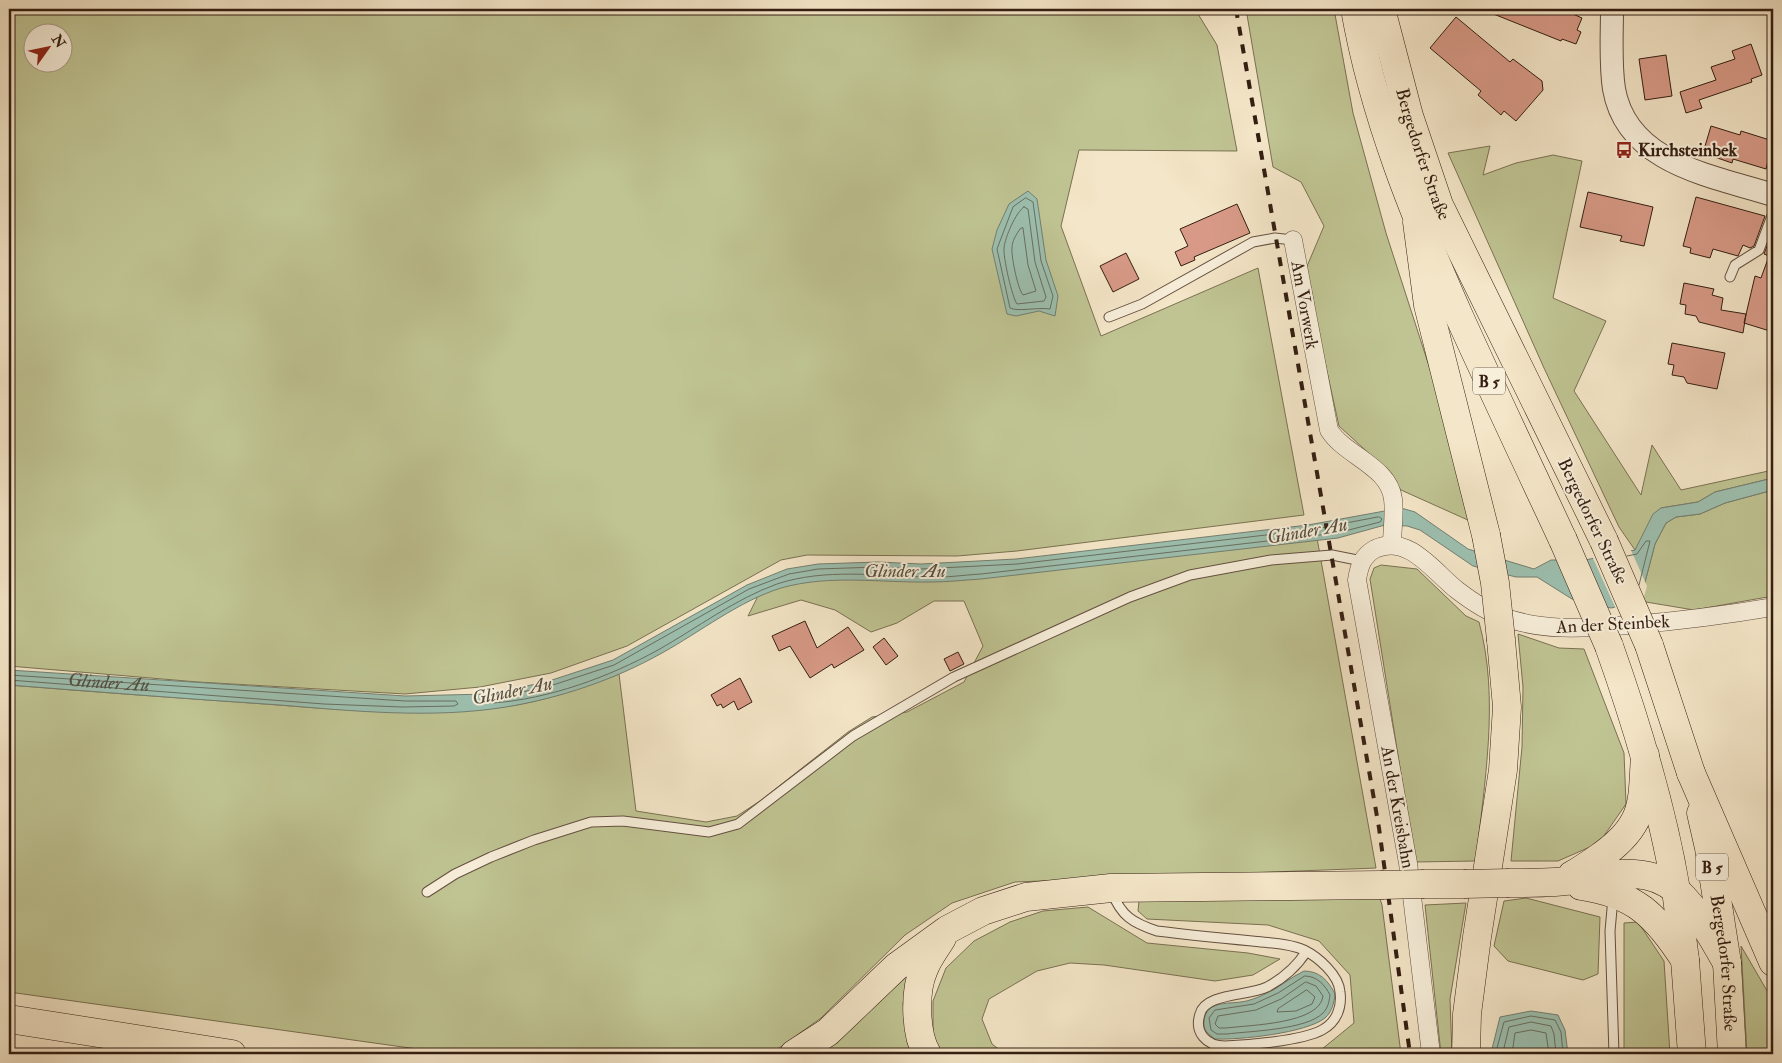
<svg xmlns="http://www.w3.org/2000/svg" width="1782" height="1063" font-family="'IM FELL Double Pica',serif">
	<rect width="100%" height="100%" fill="#f4e6c8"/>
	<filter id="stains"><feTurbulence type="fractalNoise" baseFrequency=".004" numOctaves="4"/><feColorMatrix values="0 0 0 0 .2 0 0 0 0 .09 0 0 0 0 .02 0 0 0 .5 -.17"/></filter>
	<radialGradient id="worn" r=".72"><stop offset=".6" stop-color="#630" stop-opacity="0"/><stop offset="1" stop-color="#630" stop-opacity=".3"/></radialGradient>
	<path fill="#c0c493" stroke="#7a7152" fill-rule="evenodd" d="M9,9H1195L1217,45L1237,151L1079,150L1061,226L1101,336L1258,268L1304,515L1017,551L957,556L807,555L781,560L627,646L551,673L480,687L405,694L198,682L9,666ZM32,32H62V62H32Z
		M1246,9H1334L1353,113L1386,233L1438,394L1470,521L1401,490L1374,458L1339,426L1305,271L1324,226L1301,182L1273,167Z
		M1490,146L1483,175L1516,163L1553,155L1582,161L1553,298L1606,321L1574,391L1641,495L1652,445L1681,490L1773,470V478L1715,492L1698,502L1661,508L1635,550L1619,527L1544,368L1448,153Z
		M1773,490V596L1694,610L1640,601L1655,544L1666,523L1676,517L1700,514L1725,503Z
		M1317,538L1376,868L1015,882L952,903L905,935L821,1018L779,1048L764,1054H453L9,992V685C94,692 180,698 265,704C344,710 424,717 503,707C543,702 581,688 619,674L636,811L706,822L737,816L760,801L848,732L872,717L907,712L964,682L983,646L964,601H934L897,623L871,632L835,610L801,600L748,616L758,596L798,577L905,578Z
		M1381,565L1417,569L1466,616L1479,622C1500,699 1484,783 1476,861L1415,862L1370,579L1374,568Z
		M1518,634L1559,648L1584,649L1624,753L1626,804L1599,843L1558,861H1511L1522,747L1523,687Z
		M1379,896L1382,905L1401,1054H1316L1354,1023L1350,975L1319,941L1268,925L1147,919L1138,911L1139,901Z
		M1526,898L1600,917L1598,974L1583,980L1508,961L1494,946L1504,901Z
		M1466,903L1450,999L1452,1054H1441L1425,905Z
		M1088,907L1147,943L1248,953L1280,959L1253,975L1215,981L1104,965L1070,963L1037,971L989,999L982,1019L992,1044L1005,1054H943L933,1036V1001L946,968L974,941L1010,922L1043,911Z
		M1638,922L1664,961L1670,1054H1624V923Z
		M1741,946L1773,1001V1054H1747Z
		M914,964L903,1003L908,1043L913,1054H816Z"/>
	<path fill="#9dc0b0" stroke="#737f71" d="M1028,191L1037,199L1046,260L1058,296L1055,316L1039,311L1016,316L1007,314L992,249L997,230L1009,204Z
		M1773,478V490L1725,503L1700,514L1676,517L1666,523L1655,544L1640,601L1611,608L1572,599L1537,577H1516L1473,566L1420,530L1407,526L1385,525L1338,538L981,579C964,580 948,582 931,582C880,583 831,574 781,588C739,601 700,632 662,653C614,680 560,698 506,707C432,719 353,711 280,705C189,699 99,692 9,685V670L405,696L488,694L546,682L613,660L747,585L787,569L818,564L878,562L921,564L1016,559L1308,525L1401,508L1415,512L1468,549L1534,569L1551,560H1585L1635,550L1653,514L1661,508L1698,502L1715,492Z
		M1304,971C1319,971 1328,980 1335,994C1334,1003 1332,1012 1325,1018C1306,1033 1240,1040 1215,1039C1208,1034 1203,1030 1204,1021C1206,1001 1226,1004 1241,1002C1249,1001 1256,998 1263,995C1278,989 1289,978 1304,971Z
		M1531,1011L1558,1015L1565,1030L1568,1054H1494L1492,1049L1500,1017Z"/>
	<path fill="#f4e6c8" d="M1630,548L1647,586L1642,604L1616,609L1592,556Z"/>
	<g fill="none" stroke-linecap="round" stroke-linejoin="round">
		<g stroke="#686f61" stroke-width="1">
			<path d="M1026,198L1033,202L1041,261L1053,296L1050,309C1038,307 1018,312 1010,308L997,249L1013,207Z"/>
			<path d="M1024,207L1028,209L1035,262L1046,297L1044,301L1017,304C1012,297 1003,257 1004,248C1005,237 1016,212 1024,207Z"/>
			<path d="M1023,228L1028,265L1036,291L1023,295C1018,290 1011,256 1012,248C1012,241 1016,235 1020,229Z"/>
			<path d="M1379,517L1382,519L1380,522L1337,533L981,574C963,575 945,578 928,577C878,576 825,568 777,584C735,599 697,628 658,650C609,677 549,699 493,703L491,701L492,698L547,687L614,665L749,589L789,574L818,569L878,567L921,569L1017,564L1309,530Z"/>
			<path d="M1627,556L1637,554L1646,541H1650L1639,585"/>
			<path id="s1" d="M9,675L405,701H456L458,704L454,706L402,707L324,704L9,680"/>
			<path d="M1305,976C1317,976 1325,985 1330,995C1329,1002 1328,1008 1323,1013C1306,1030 1250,1031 1227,1034H1217L1211,1030L1209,1018L1215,1010L1254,1004L1278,993Z"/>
			<path d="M1306,982L1316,986L1323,996C1320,1024 1250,1025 1226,1028H1219L1215,1024L1218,1016L1256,1010L1281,999Z"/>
			<path d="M1307,990L1315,997L1312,1004L1296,1011L1277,1012L1278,1009Z"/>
			<path d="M1498,1054L1497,1048L1504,1022L1531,1016L1555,1020L1561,1032L1563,1054"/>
			<path d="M1504,1054V1048L1509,1027L1531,1022L1551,1026L1554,1034L1556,1054"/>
			<path d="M1512,1054L1515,1033L1531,1030L1546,1033L1549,1054"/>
		</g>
	</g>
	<path fill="#d89a87" stroke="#341e12" d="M1481,9H1575L1573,14L1582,18L1577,30L1581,32L1576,44L1562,39L1561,41Z
		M1456,17L1510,62L1513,59L1542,81L1543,90L1516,121L1504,111L1501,115L1478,95L1481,91L1430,48Z
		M1751,44L1762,75L1751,79L1752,82L1699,100L1702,108L1686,113L1680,92L1716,80L1711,67L1735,59L1732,51Z
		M1666,55L1672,96L1645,100L1639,59Z
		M1711,126L1740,135L1741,131L1773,141L1766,169L1733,159L1732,163L1703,153Z
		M1588,192L1653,207L1644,246L1620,241L1622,236L1580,227Z
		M1696,197L1765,216L1754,246L1750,248L1743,245L1738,256L1713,249L1710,258L1690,253L1691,248L1683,246Z
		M1237,204L1250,233L1194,257L1195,260L1181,266L1175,252L1188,246L1180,229Z
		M1773,230V332L1744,323L1755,276L1761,278L1769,256L1764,254Z
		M1126,253L1139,279L1113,292L1100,266Z
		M1684,283L1714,289L1712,295L1723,298L1721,310L1746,314L1743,333L1699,322L1696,316L1685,314L1686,305L1680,304Z
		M1672,343L1725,353L1717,389L1687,383L1684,377L1672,375L1674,365L1668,364Z
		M805,621L817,648L848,627L864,650L834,668L832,664L810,678L790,646L779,651L772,636Z
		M884,638L898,656L886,665L873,647Z
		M958,652L964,664L950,671L944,659Z
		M740,678L752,702L738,710L734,701L723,708L721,704L717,706L711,695Z"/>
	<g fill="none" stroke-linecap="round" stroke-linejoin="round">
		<g stroke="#645040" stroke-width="11">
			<path id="service" d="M1730,277L1735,265L1759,250L1773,213
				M1109,317L1142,304L1253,242L1275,238L1293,240
				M427,892L455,874L491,857L534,840L591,822L623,821L709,832L738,824L853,736L954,677L1130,597L1190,575L1271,560L1332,555L1362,561
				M1112,892C1121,916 1133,923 1157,931C1189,935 1220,938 1252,941C1268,943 1289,943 1304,950C1318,957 1339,975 1340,992C1342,1007 1337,1022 1322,1030C1301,1041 1249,1045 1225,1046C1206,1046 1194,1032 1200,1014C1205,993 1249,996 1267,987C1282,979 1297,966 1306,952
				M1613,898L1610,931L1614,1054"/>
		</g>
		<g stroke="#645040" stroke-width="19">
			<path id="minor" d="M1293,240L1329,430C1345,456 1389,466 1393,499C1395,514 1392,530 1392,545
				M1431,1054L1408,863L1357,580C1359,567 1362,556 1375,549C1408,533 1435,573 1457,590C1470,600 1488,612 1503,617C1546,632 1586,628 1630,625C1679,621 1726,615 1773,607"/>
		</g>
		<g stroke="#645040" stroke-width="24">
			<path id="tertiary" d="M1612,9C1612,35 1610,63 1614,89C1627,164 1713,176 1773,195"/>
		</g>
		<g stroke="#341e12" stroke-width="29">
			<g id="primary">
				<path id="s2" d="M1701,813L1709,848L1727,963L1732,1054"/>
				<path d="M1676,890L1685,960L1692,1054"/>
			</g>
		</g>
		<g stroke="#341e12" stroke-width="29">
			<g id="trunk">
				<path d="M1355,9C1374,117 1415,216 1459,316C1493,391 1528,465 1563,540"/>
				<path id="s3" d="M1381,9L1409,116L1439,205L1604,541"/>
				<path d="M1649,645L1691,773"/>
				<path d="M1609,646C1637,725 1662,806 1676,890"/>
			</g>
		</g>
		<g stroke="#341e12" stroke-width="29">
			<path id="motorway" d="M1417,222L1428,305L1486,535
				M1691,773L1773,962
				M1572,875C1583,869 1594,861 1604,854C1646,823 1642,802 1645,755
				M1509,883C1524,883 1540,883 1555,882C1594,880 1644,860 1677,891C1698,911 1713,938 1727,963
				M1424,884H1464
				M1581,886C1635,894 1656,915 1685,960
				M9,1019L232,1054
				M794,1054L828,1032L896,967L947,930L983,911L1026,897L1111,888L1381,885
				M927,1054C915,1034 914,991 924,969C928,958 936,948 942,938
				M1466,1054L1467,1014L1477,937L1503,770L1507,707L1501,640"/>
		</g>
		<use href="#service" stroke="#f8efdb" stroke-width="9"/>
		<use href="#minor" stroke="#f8efdb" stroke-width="18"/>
		<use href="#tertiary" stroke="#f8efdb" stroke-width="22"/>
		<use href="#primary" stroke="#f4e6c8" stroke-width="28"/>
		<use href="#trunk" stroke="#f4e6c8" stroke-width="28"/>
		<use href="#motorway" stroke="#f4e6c8" stroke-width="28"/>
		<path stroke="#341e12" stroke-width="4" stroke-dasharray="9 9" stroke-linecap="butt" d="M1236,9L1379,828L1410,1054"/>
		<g stroke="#341e12" stroke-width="29" stroke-linecap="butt">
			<path id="trunk-bridge" d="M1563,540L1609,646
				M1604,541L1649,645"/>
		</g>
		<g stroke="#341e12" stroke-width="29" stroke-linecap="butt">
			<path id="motorway-bridge" d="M1486,535L1495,583L1501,640
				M1464,884L1509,883
				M1381,885L1424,884"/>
		</g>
		<use href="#trunk-bridge" stroke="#f4e6c8" stroke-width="28"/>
		<use href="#motorway-bridge" stroke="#f4e6c8" stroke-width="28"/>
	</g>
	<defs>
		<g id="bus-bare" transform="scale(1.35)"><path d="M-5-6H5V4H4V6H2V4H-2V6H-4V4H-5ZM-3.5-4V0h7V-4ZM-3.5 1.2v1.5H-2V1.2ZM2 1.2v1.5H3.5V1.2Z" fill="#8f2418" stroke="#f8efdb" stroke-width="2.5" paint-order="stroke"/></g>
	</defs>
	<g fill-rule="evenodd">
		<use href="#bus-bare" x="1624" y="150"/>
	</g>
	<g text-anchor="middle" stroke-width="4" stroke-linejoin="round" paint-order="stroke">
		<g fill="#f8efdb" stroke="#6f5d4e" stroke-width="1">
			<rect x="1473" y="367.5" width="32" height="27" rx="4"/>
			<rect x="1696" y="853.5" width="32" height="27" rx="4"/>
		</g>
		<g font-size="16" font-weight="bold" fill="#341e12">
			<text x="1489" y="387">B 5</text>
			<text x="1712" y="873">B 5</text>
		</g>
		<g font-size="18" font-weight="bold" fill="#341e12" stroke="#f8efdb" text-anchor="start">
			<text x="1638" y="156">Kirchsteinbek</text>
		</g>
		<g font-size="18" fill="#341e12" stroke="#f8efdb">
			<text dy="6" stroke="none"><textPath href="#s3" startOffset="151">Bergedorfer Straße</textPath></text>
			<text transform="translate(1305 305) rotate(80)" y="6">Am Vorwerk</text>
			<text transform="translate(1593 521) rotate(64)" y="6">Bergedorfer Straße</text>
			<text transform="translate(1613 624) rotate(-3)" y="6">An der Steinbek</text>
			<text transform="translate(1398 807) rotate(80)" y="6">An der Kreisbahn</text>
			<text dy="6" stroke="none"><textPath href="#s2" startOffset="152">Bergedorfer Straße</textPath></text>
		</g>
		<g font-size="19" font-style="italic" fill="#544f41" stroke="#f8efdb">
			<text transform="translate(1307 530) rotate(-10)" y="7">Glinder Au</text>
			<text x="905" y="577">Glinder Au</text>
			<text dy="7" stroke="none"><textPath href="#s1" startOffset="100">Glinder Au</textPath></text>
			<text transform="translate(512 690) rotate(-11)" y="7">Glinder Au</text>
		</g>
	</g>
	<rect width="1782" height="1063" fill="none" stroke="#f4e6c8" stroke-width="30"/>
	<rect x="10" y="10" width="1762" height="1043" fill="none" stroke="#341e12" stroke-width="2.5"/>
	<rect x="15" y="15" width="1752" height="1033" fill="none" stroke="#341e12"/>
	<g transform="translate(48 48) rotate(57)"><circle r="24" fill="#f8efdb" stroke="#aa9b8b"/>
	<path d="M0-4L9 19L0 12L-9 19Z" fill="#8f2418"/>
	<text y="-8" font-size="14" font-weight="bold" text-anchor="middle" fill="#341e12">N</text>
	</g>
	<rect width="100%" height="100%" filter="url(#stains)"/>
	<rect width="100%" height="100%" fill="url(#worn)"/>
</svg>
